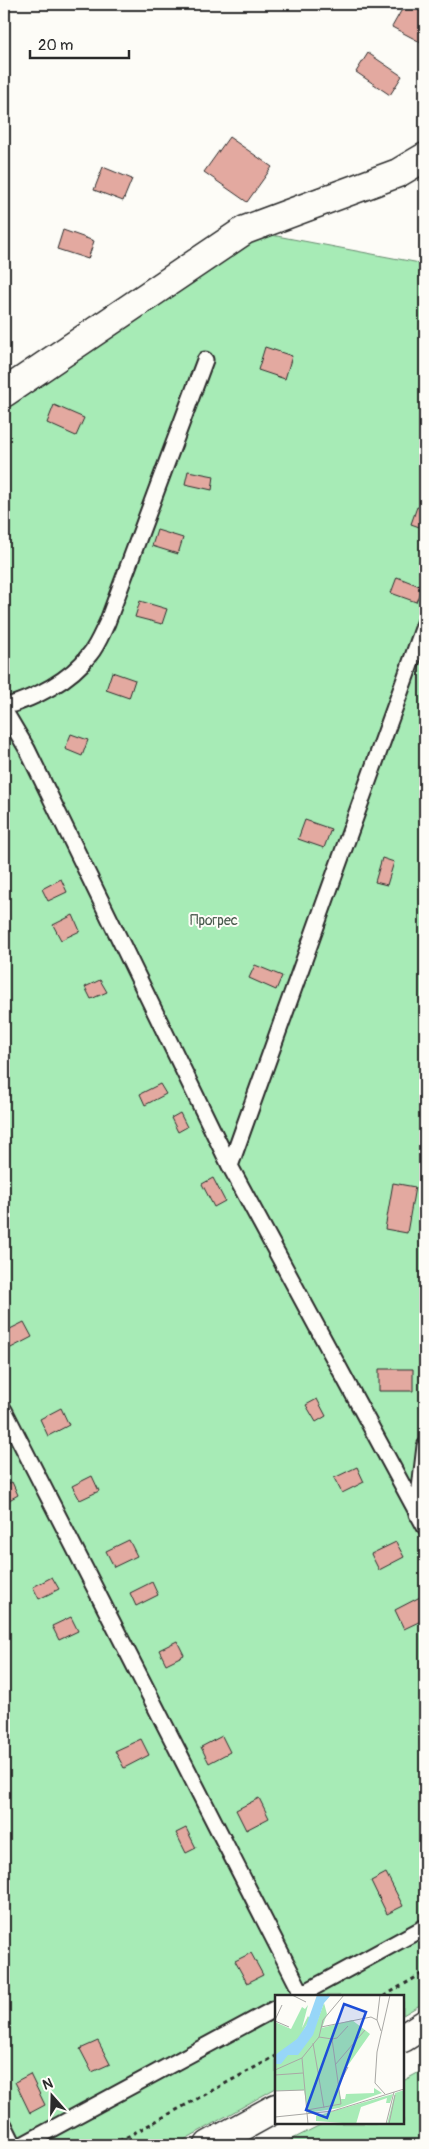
<svg xmlns="http://www.w3.org/2000/svg" width="429" height="2149" font-family="Pangolin,sans-serif">
	<rect width="100%" height="100%" fill="#fdfcf7"/>
	<filter id="ink" filterUnits="userSpaceOnUse"><feTurbulence type="fractalNoise" baseFrequency=".02" numOctaves="2"/><feDisplacementMap in="SourceGraphic" scale="10" xChannelSelector="R" yChannelSelector="G"/><feConvolveMatrix kernelMatrix="1 2 1 2 8 2 1 2 1" color-interpolation-filters="sRGB"/></filter>
	<g filter="url(#ink)">
		<path fill="#a7ebb6" stroke="#698b70" d="M245,230L425,264V1446L417,1514L425,1527V2002L403,2015V1996H276V2088L175,2145H14L4,2125V393Z
			M425,2069V2145H281L324,2123H403V2081Z"/>
		<path fill="#e3a9a0" stroke="#2b2b2b" d="M405,4L425,13L424,44L392,27Z
			M368,53L402,76L390,95L356,72Z
			M229,137L272,167L247,202L204,172Z
			M103,167L132,179L123,201L94,190Z
			M63,230L94,241L88,259L57,249Z
			M265,347L292,356L285,379L258,370Z
			M54,405L84,418L76,436L47,423Z
			M188,471L214,476L212,490L185,484Z
			M417,507L425,509V529L411,524Z
			M157,530L183,538L178,554L152,546Z
			M397,577L422,587L416,602L391,593Z
			M140,601L167,609L162,624L135,617Z
			M112,672L135,680L129,698L106,690Z
			M71,734L88,740L82,756L65,749Z
			M305,820L331,829L324,848L298,839Z
			M382,858L394,862L387,885L375,882Z
			M61,879L67,892L48,901L42,889Z
			M73,915L80,931L61,940L53,925Z
			M255,965L282,976L276,990L249,978Z
			M100,980L107,992L91,999L85,987Z
			M160,1084L166,1094L145,1105L140,1094Z
			M180,1113L187,1127L178,1132L171,1118Z
			M213,1178L225,1201L214,1207L202,1184Z
			M393,1183L415,1187L407,1233L385,1229Z
			M24,1322L32,1337L5,1351L4,1332Z
			M379,1369H413V1391H379Z
			M317,1399L326,1416L316,1422L306,1405Z
			M61,1408L69,1425L48,1436L40,1419Z
			M357,1467L364,1482L342,1493L334,1478Z
			M92,1476L99,1491L80,1500L72,1486Z
			M12,1482L18,1495L4,1503V1486Z
			M129,1540L137,1556L114,1567L106,1551Z
			M396,1542L404,1557L379,1570L371,1554Z
			M52,1577L59,1589L39,1599L33,1587Z
			M152,1582L158,1595L136,1606L130,1593Z
			M422,1596L425,1602V1619L404,1629L395,1610Z
			M71,1617L78,1631L59,1640L52,1626Z
			M177,1641L184,1655L166,1664L159,1650Z
			M222,1736L230,1752L209,1763L201,1747Z
			M141,1739L149,1755L124,1768L115,1751Z
			M259,1798L269,1818L246,1830L236,1810Z
			M186,1828L196,1848L186,1853L176,1833Z
			M386,1873L403,1906L387,1914L371,1881Z
			M251,1953L263,1975L247,1983L235,1961Z
			M98,2041L110,2064L92,2072L80,2049Z
			M30,2074L45,2105L30,2113L15,2082Z"/>
		<g fill="none" stroke-linecap="round" stroke-linejoin="round">
			<g stroke="#2b2b2b" stroke-width="19">
				<path id="lane" d="M4,707C35,698 70,681 90,654C97,646 102,633 107,623L205,360
					M4,710L27,749L230,1166L425,1527
					M230,1166L425,623
					M4,1410L302,1994
					M417,1514L425,1446
					M298,1996L425,1927
					M4,2125L14,2145
					M22,2145L276,2008"/>
			</g>
			<g stroke="#2b2b2b" stroke-width="31">
				<path id="street" d="M4,393L245,230L398,173L425,157"/>
			</g>
			<g stroke="#2b2b2b" stroke-width="31">
				<path id="primary" d="M403,2038L425,2024
					M209,2145L276,2108"/>
			</g>
			<path stroke="#2b2b2b" stroke-width="3" stroke-dasharray="4 4" stroke-linecap="butt" d="M384,1996L425,1972
				M112,2145L276,2056"/>
			<use href="#lane" stroke="#fdfcf7" stroke-width="15"/>
			<use href="#street" stroke="#fdfcf7" stroke-width="28"/>
			<use href="#primary" stroke="#fdfcf7" stroke-width="28"/>
		</g>
	</g>
	<g text-anchor="middle" stroke-width="4" stroke-linejoin="round" paint-order="stroke">
		<g font-size="14" fill="#4a5b4e" stroke="#fdfcf7">
			<text x="214" y="925">Прогрес</text>
		</g>
	</g>
	<g transform="translate(275 1995)">
		<rect width="129" height="129" fill="#fdfcf7"/>
		<path d="M49,8L52,19L47,33L77,25L95,39L69,76L63,92L66,104H70L71,99L99,98V93L107,98L64,113L33,118L29,95L0,96V67L40,32ZM33,10L27,33L33,21L35,24L24,43L0,62V27L16,34L27,12L30,14ZM129,95V129H112L120,98ZM118,99L115,108H111L112,103L86,112L81,129L41,126V121Z" fill="#a7ebb6"/>
		<path d="M42,0H56L49,8L38,40L23,60H13L6,69H0V60L22,44L31,31Z" fill="#97d6f8"/>
		<path fill="none" stroke="#a9a8a5" stroke-width="1" d="M17,0L31,7M105,0L102,25L106,36M0,25L7,10M0,26L14,32M46,32L96,22L102,25M44,42L48,25L69,0M57,44L62,43L73,31M38,48L49,113M27,63L33,129M60,70L90,35M0,75L27,63L44,42L57,44L66,109L32,115M0,80L28,78M63,91L73,72M0,96L29,95M110,99L100,88L102,57L115,0M0,122L58,116L129,94M111,129L119,97M114,129L120,100"/>
		<path fill="#1d4ed8" fill-opacity="0.15" stroke="#1d4ed8" stroke-width="2.5" d="M69,9L91,17L52,123L31,115Z"/>
		<rect width="129" height="129" fill="none" stroke="#2b2b2b" stroke-width="2.5"/>
	</g>
	<rect width="429" height="2149" fill="none" stroke="#fdfcf7" stroke-width="20"/>
	<rect x="10" y="10" width="409" height="2129" fill="none" stroke="#2b2b2b" stroke-width="2" filter="url(#ink)"/>
	<g transform="translate(52 2096) rotate(340)" stroke="#fdfcf7" stroke-width="4" paint-order="stroke">
	<path d="M0-4L9 19L0 12L-9 19Z" fill="#2b2b2b"/>
	<text y="-8" font-size="14" font-weight="bold" text-anchor="middle" fill="#2b2b2b">N</text>
	</g>
	<path d="M30 50v8h99v-8" fill="none" stroke="#2b2b2b" stroke-width="2.5"/>
	<text x="38" y="50" font-size="15" fill="#2b2b2b" stroke="#fdfcf7" stroke-width="4" paint-order="stroke">20 m</text>
</svg>
